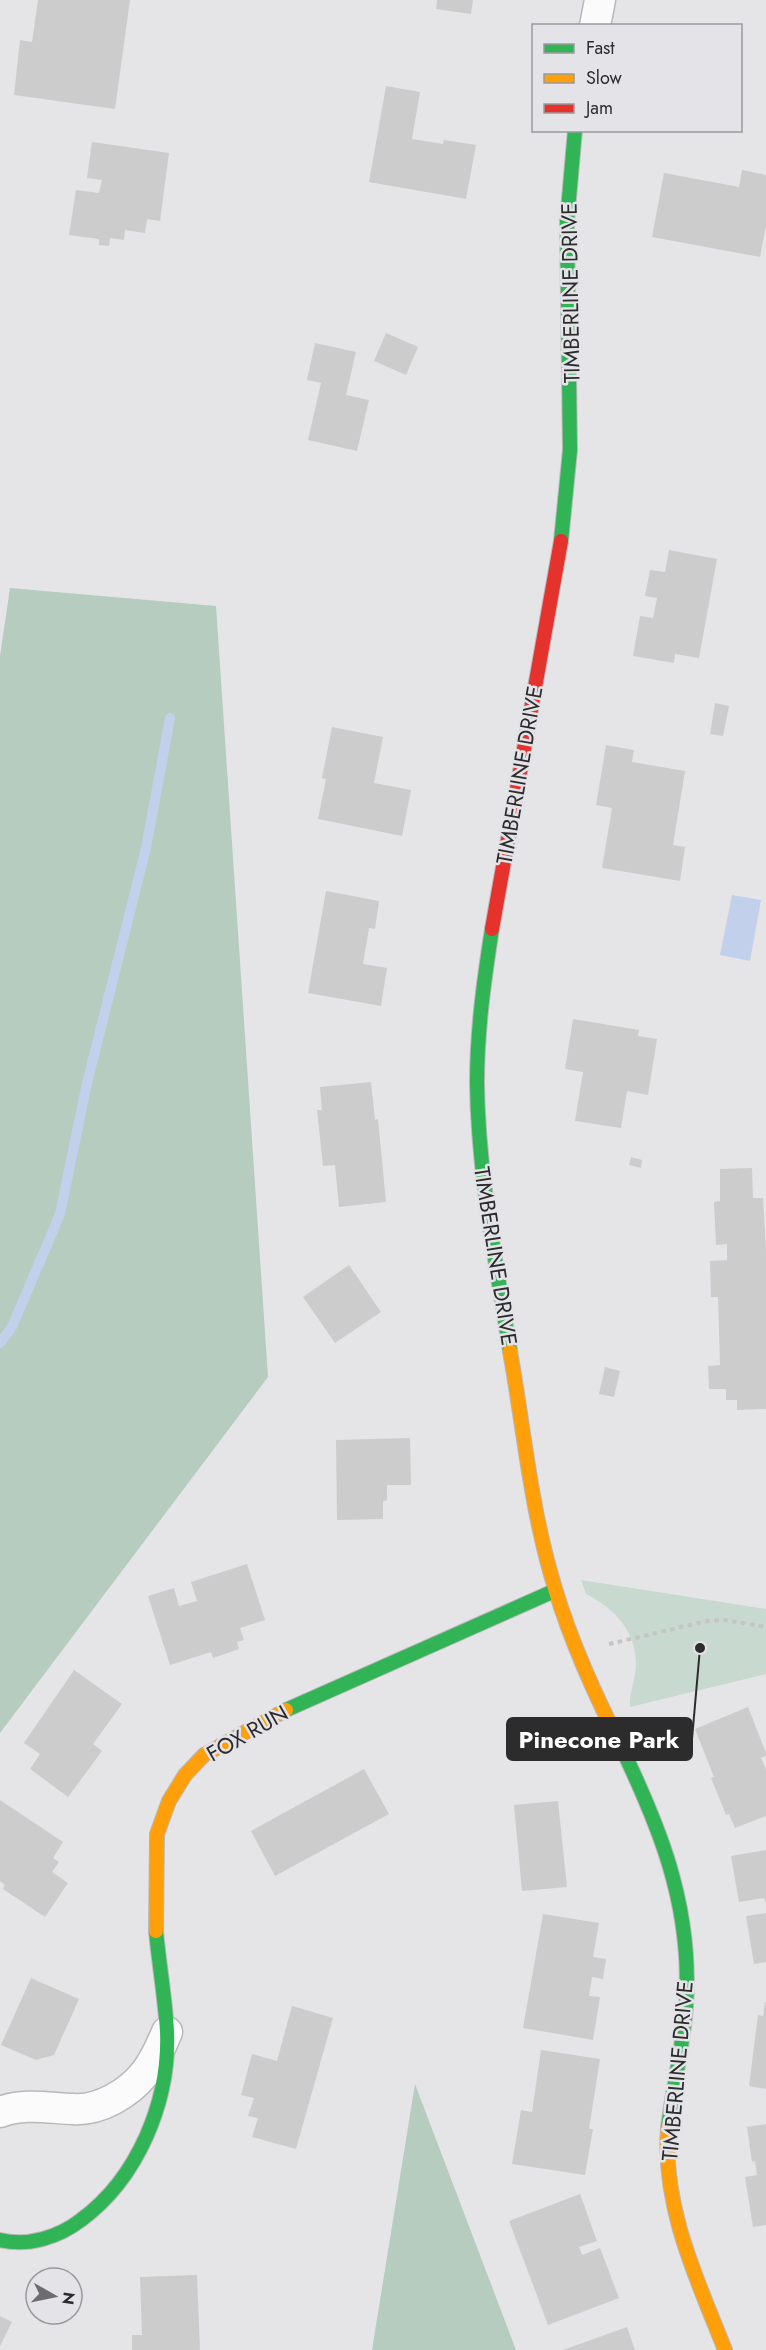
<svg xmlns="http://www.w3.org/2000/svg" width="766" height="2350" font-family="Jost,sans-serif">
	<rect width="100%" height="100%" fill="#e5e4e7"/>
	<path fill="#c8d9cf" d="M581,1580L766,1609V1674L630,1707C629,1692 636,1679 636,1664C636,1631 614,1608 586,1594Z"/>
	<path fill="#b6ccbf" d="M10,588L216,606L268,1377L0,1733V656Z
		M415,2084L516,2350H372Z"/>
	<path fill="#c3d0ec" d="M732,895L761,900L750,961L720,955Z"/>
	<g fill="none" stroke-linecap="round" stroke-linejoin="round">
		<path stroke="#c3d0ec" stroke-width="10" d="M0,1343L12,1327L60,1214L87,1083L146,848L170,718"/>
	</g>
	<path fill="#cdcccc" d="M38,0H130L115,109L14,95L20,40L32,42Z
		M437,0H473L471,14L436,9Z
		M386,86L420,92L412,139L443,144L444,140L476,145L466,199L369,182Z
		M92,142L169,153L160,221L147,219L145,233L125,230L124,240L110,238L109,246L99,245V239L69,235L76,190L99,193L102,180L87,178Z
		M742,170L766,175V226L760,257L652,237L664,173L739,187Z
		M386,333L418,347L406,375L374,361Z
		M315,343L356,352L346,395L369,400L357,451L308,440L321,383L307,380Z
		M669,550L717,559L699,658L675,654L674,663L633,656L640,616L653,618L657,598L645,596L650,570L665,572Z
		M715,703L729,706L723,736L710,734Z
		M332,727L383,737L374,783L411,790L402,836L318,819L326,779L322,778Z
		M606,745L634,750L632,762L685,771L673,845L685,847L680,881L602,868L612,808L596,805Z
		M326,891L379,901L375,929L369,928L363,964L387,968L381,1006L308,993Z
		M573,1019L639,1030L638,1036L657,1039L648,1095L627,1091L621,1128L575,1121L583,1072L565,1069Z
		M371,1082L375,1120L378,1119L386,1202L339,1207L335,1165L323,1166L317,1110H322L320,1087Z
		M631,1157L642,1160L641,1168L629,1165Z
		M752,1168L753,1198H763L766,1250V1409L737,1410V1400H726V1389H709L708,1366L720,1365L718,1297H711L710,1261L727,1260V1244L716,1245L714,1202L720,1201V1169Z
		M349,1265L381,1312L335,1343L303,1297Z
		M605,1367L620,1371L614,1397L599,1394Z
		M410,1438L411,1485H387V1500L383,1501V1519L337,1520L336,1440Z
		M247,1564L265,1620L240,1628L244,1640L237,1642L239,1649L213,1658L211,1652L170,1665L148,1596L174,1588L179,1606L197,1601L191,1582Z
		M74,1670L122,1704L93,1744L102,1751L68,1797L30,1769L40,1754L24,1743Z
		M748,1707L766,1753V1756L761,1758L766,1769V1816L735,1828L729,1814L726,1815L711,1778L714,1777L695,1729Z
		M364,1769L389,1814L275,1876L251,1831Z
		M0,1800L63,1842L53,1858L59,1862L52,1872L68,1883L45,1917L3,1889L5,1885L0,1881Z
		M558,1801L567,1887L522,1891L514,1805Z
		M766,1850V1903L764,1898L739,1902L731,1856Z
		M766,1913V1962L754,1964L746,1916Z
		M543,1914L599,1923L593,1957L606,1959L603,1979L592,1977L589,1996L600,1997L593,2040L523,2028Z
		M31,1978L79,1999L54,2055L36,2060L1,2045Z
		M765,2002H766V2089L749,2086L758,2015L763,2016Z
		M292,2006L333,2018L296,2149L252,2137L258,2118L248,2116L254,2098L241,2095L252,2054L277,2061Z
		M541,2050L600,2059L589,2129H593L585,2175L512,2164L521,2110L532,2112Z
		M766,2124V2225L753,2227L745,2177L757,2175L755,2161L752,2162L747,2127Z
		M580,2194L597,2241L579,2247L582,2255L600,2248L619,2298L548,2325L509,2221Z
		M197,2275L200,2350H132V2335H142L140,2277Z
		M0,2316L12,2322L0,2346Z
		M627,2327L635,2350H563Z"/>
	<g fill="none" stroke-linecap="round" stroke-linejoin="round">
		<g stroke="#b9b8ba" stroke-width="33">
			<path id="street" d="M595,26L600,0
				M0,2112C24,2103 48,2108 73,2109C100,2111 129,2093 145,2073C155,2061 161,2046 167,2032"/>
		</g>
		<g stroke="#b9b8ba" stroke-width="16">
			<path id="fast" d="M561,541L570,450L567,221L575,130
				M492,929C484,980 477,1031 477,1083C478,1173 496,1262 510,1351
				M286,1710L554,1591
				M614,1732C658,1822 693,1904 686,2006C683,2047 673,2087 668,2128
				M0,2240C28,2247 59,2237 81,2220C138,2178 170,2101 167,2031C165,1998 159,1964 156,1931"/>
		</g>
		<g stroke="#b9b8ba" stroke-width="16">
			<path id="slow" d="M510,1351C523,1424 530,1500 550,1571C565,1627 588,1680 614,1732
				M156,1931L157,1834L169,1801L185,1775L204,1755L286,1710
				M668,2128C662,2207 697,2279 725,2350"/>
		</g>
		<g stroke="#b9b8ba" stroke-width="16">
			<path id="jam" d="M492,929L561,541"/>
		</g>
		<path stroke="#c5c5c6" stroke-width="4" stroke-dasharray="4.5 4.5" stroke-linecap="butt" d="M609,1644L707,1621L724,1620L766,1627"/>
		<use href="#street" stroke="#fbfbfb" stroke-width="30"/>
		<use href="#fast" stroke="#30b455" stroke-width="14"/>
		<use href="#slow" stroke="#ff9f0a" stroke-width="14"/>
		<use href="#jam" stroke="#e5322d" stroke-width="14"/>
	</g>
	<g text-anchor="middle" stroke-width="5" stroke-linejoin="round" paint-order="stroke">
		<g font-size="22" fill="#2c2c2d" stroke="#e4e3e8">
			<text transform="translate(570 293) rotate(-91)" y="8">TIMBERLINE DRIVE</text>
			<text transform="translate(519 775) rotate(-80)" y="8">TIMBERLINE DRIVE</text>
			<text transform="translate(496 1256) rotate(81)" y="8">TIMBERLINE DRIVE</text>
			<text transform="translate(247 1733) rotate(-30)" y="8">FOX RUN</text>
			<text transform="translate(677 2071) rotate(-85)" y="8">TIMBERLINE DRIVE</text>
		</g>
	</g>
	<path fill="none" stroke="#2c2c2d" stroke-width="2" d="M700 1648L692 1739"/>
	<circle fill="#2c2c2d" stroke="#e4e3e8" stroke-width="2" cx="700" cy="1648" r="6"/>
	<rect fill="#2c2c2d" stroke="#2c2c2d" stroke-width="2" x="507" y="1718" width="185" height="42" rx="6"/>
	<g font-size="24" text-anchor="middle" font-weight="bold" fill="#fff">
		<text x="599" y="1748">Pinecone Park</text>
	</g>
	<rect x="532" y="24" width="210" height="108" fill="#e4e3e8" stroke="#9a9a9d" stroke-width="1.5"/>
	<rect x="544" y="44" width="30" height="9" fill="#30b455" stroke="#9a9a9d" stroke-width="1.5"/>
	<text x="586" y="54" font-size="18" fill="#2c2c2d">Fast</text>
	<rect x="544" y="74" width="30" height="9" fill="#ff9f0a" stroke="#9a9a9d" stroke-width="1.5"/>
	<text x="586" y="84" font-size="18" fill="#2c2c2d">Slow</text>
	<rect x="544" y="104" width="30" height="9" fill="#e5322d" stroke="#9a9a9d" stroke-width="1.5"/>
	<text x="586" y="114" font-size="18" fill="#2c2c2d">Jam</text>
	<g transform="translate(54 2296) rotate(99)"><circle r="28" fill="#e4e3e8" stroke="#9a9a9d" stroke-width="1.5"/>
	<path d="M0-4.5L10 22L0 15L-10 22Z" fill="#6d6c6e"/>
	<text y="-9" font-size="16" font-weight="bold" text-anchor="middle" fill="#2c2c2d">N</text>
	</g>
</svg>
